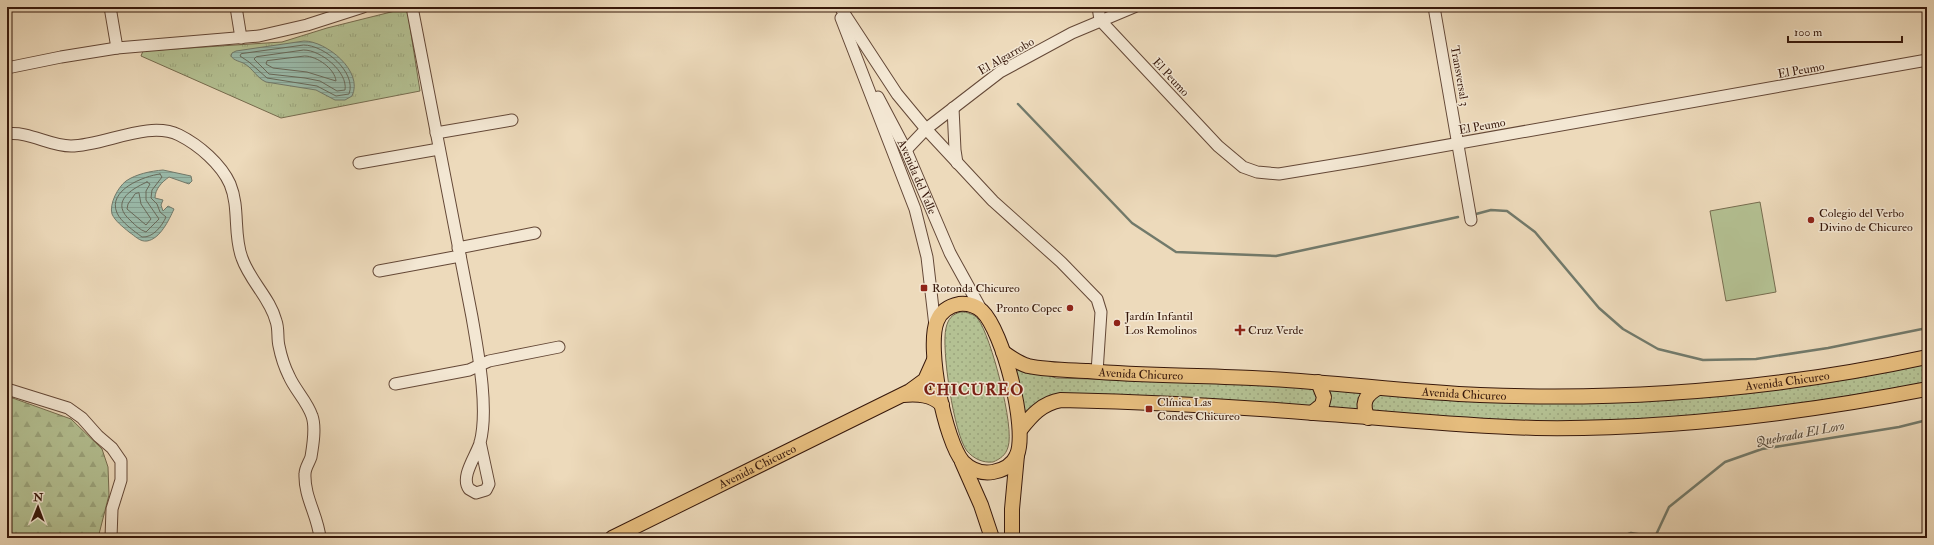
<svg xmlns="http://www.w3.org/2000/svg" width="1934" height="545" font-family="'IM FELL Double Pica',serif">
	<defs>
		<pattern id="grass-dots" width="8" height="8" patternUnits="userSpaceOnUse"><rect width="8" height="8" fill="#b4c193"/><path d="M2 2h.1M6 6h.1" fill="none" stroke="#9ba57d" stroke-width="1.8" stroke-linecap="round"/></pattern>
		<pattern id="forest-firs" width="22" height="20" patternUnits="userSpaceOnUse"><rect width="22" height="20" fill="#b4c193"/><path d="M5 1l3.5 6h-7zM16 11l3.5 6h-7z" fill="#9ba57d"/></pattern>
		<pattern id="park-tufts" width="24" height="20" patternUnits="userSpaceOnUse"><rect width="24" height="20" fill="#b4c193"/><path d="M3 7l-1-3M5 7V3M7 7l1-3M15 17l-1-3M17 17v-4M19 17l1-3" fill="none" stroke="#9ba57d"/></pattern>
		<pattern id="water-rules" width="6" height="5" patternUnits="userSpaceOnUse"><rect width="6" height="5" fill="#9abbab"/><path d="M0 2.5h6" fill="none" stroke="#85a092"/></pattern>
	</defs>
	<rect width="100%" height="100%" fill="#eddabb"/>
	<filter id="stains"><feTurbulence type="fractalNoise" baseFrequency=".005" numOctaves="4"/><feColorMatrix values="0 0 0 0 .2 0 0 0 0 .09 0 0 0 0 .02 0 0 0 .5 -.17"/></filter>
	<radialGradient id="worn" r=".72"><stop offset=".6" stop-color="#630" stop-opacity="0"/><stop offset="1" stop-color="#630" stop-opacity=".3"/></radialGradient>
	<path fill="url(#grass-dots)" stroke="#766c4f" d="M961,312C967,312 974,314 978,319C991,336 1015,428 1008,447C1006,455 1000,459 993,462C983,463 974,459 967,451C954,435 941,348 946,328C948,319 952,314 961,312Z
		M1927,361V383C1843,397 1757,411 1672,418C1573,426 1472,421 1373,413L1369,400L1376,394L1556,402Z
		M1012,364L1056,378L1260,384L1318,389L1320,395L1314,407L1034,405L1024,414Z
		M1327,390L1364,393L1362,412L1323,408Z"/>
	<path fill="url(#forest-firs)" stroke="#766c4f" d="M7,396L71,419L102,449L108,467L109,495L98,538H7Z"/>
	<path fill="url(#park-tufts)" stroke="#766c4f" d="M407,8L420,91L281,118L141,56L143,51L282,42L327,28Z"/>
	<path fill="#b4c193" stroke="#766c4f" d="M1760,202L1776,292L1726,301L1710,211Z"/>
	<path fill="url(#water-rules)" stroke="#727a6b" d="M304,41C326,41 364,71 352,96L345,100H335L316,90L266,82C257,78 253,69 245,64C240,61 234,61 231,56L232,53L236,51Z
		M163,170L191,176L192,181L189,184L169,177C162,182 155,189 155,198L163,200L161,205L163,211L168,206L174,209C169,220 160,239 147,241C140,242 135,236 129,232C123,227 115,221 112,214C109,204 118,187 126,181C136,174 151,171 163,170Z"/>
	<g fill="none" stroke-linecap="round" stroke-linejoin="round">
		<path stroke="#686a5b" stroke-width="1" d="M304,45C324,45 357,72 349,94L336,96L317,86L267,78L249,62L240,56L241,54Z
			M304,50C321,50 348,72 345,90L337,91L320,81L305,78L269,74L254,59L256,57Z
			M305,56C317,56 335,69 336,81L307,72L273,68L266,64L267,61Z
			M160,174L162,177L152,190L151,198L157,204L160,212L166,217C162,226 153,238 142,237C134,231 121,222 117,213C107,190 144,176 160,174Z
			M147,182L150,184L146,191V200L159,219L146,232C140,230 135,225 131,221C110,203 129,190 147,182Z
			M139,193L141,204L151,219L146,225L127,209L128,204L135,194Z"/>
		<path stroke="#727a6b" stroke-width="2.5" d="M1018,104L1132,223L1176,252L1276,256L1458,217
			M1476,214L1491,210L1507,211L1535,232L1599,308L1623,329L1658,349L1703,360L1756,359L1828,348L1927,328
			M1618,538L1631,533L1655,537L1669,507L1725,462L1762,449L1899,427L1927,420"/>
		<g stroke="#644837" stroke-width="13">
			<g id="minor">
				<path d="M110,7L117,48"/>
				<path d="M236,7L241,38"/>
				<path d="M412,7L472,317C478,352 489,409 480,443C476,456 460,477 469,489L476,493L486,490L489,484L480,442"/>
				<path d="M840,7L897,94L926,129L993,201L1061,262L1097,299L1101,312L1097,372"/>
				<path d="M1098,7L1100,20L1218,146L1243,167L1257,172L1279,174L1364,160L1927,60"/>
				<path d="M1434,7L1471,220"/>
				<path d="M841,18L915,209L927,257L935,326"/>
				<path d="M7,68L61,57L117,48L259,36L307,25L363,7"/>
				<path id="s1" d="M878,97L906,150L950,253L982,311"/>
				<path d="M953,108L955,150L957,163"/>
				<path d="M436,133L512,120"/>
				<path d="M7,134C29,131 49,146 71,146C104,146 148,120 179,135C199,145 221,164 230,184C240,208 233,235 242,258C250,281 270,298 276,321C279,329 277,338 279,346C281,356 284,366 289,376C295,390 307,401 312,416C316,427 313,445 311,457C309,463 305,468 305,474C304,497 318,516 320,538"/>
				<path d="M906,150L926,129L1000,72L1072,33L1134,7"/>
				<path d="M359,163L439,149"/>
				<path d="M458,248L535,233"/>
				<path d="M379,271L460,256"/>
				<path d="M395,384L469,370L489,361L559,347"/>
				<path d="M7,389L68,408L82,418L98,436L112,448L121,461V480L112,509L111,538"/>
			</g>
		</g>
		<g stroke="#37180b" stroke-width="16">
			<g id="major">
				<path d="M959,304C968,303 975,305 982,311C1003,331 1028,428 1017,455C1013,464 1004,470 993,472C982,474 971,470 963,462C945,441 926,347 937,321C941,311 949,306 959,304Z"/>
				<path id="s2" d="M1003,352C1011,358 1018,363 1028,366C1047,370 1068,370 1088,371C1143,376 1197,375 1252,378C1328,381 1404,392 1480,395C1630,401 1780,389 1927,357"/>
				<path d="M903,395C917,394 932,394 942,405"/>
				<path d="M1312,413L1322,405L1324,397L1318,382"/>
				<path d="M1368,418C1361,404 1365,395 1378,388"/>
				<path d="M1020,430C1031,416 1042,403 1061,400C1145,402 1230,406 1314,413C1388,418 1462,426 1536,428C1668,430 1798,414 1927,389"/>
				<path d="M962,462L981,505L992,538"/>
				<path id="s3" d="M612,538L910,391L925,380L934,360"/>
				<path d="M1012,538V509L1017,455"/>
			</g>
		</g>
		<use href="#minor" stroke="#f3e7d3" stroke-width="11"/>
		<use href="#major" stroke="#e6bd7e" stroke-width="14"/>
	</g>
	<g fill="#8f2418" stroke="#f3e7d3" stroke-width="1.5">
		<circle cx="1811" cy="220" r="4"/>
		<rect x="920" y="284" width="8" height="8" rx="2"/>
		<circle cx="1070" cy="308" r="4"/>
		<circle cx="1117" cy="323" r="4"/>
		<path d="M1238 324h4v4h4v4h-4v4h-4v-4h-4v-4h4z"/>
		<rect x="1145" y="405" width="8" height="8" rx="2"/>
	</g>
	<g text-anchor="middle" stroke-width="3" stroke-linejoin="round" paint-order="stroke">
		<g font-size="12" fill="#37180b" stroke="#f3e7d3">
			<text transform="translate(1006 56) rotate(-30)" y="4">El Algarrobo</text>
			<text transform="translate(1801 70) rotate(-10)" y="4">El Peumo</text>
			<text transform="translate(1460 76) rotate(80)" y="4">Transversal 3</text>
			<text transform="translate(1171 77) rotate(47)" y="4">El Peumo</text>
			<text transform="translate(1482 126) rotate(-10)" y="4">El Peumo</text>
			<text dy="4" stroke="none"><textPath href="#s1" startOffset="89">Avenida del Valle</textPath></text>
			<text dy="4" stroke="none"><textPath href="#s2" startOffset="142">Avenida Chicureo</textPath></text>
			<text dy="4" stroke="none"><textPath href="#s2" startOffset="790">Avenida Chicureo</textPath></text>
			<text dy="4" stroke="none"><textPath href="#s2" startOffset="466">Avenida Chicureo</textPath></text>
			<text dy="4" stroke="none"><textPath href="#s3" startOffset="162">Avenida Chicureo</textPath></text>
		</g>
		<g font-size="12" fill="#37180b" stroke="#f3e7d3" text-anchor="start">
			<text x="1819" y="217">Colegio del Verbo<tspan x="1819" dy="14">Divino de Chicureo</tspan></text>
			<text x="932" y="292">Rotonda Chicureo</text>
			<text x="1062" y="312" text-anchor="end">Pronto Copec</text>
			<text x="1125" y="320">Jardín Infantil<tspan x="1125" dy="14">Los Remolinos</tspan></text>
			<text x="1248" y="334">Cruz Verde</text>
			<text x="1157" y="406">Clínica Las<tspan x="1157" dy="14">Condes Chicureo</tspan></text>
		</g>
		<g font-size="13" font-style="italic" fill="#55493b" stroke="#f3e7d3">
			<text transform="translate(1800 433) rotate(-11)" y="5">Quebrada El Loro</text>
		</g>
		<g font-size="16" font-weight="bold" letter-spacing="1" fill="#7a1f14" stroke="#f3e7d3">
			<text x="974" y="395">CHICUREO</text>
		</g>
	</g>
	<rect width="1934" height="545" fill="none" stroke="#eddabb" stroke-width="24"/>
	<rect x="8" y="8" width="1918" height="529" fill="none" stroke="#37180b" stroke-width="2"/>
	<rect x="12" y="12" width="1910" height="521" fill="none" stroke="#37180b"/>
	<g transform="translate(38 507) rotate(1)" stroke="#f3e7d3" stroke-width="3" paint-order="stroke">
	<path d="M0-3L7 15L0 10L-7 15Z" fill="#37180b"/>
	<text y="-6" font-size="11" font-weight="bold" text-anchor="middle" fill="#37180b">N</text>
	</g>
	<path d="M1788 36v6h114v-6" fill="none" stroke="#37180b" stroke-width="2"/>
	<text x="1794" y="36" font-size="12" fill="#37180b" stroke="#f3e7d3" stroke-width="3" paint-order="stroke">100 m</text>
	<rect width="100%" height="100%" filter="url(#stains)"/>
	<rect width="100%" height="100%" fill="url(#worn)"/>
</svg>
